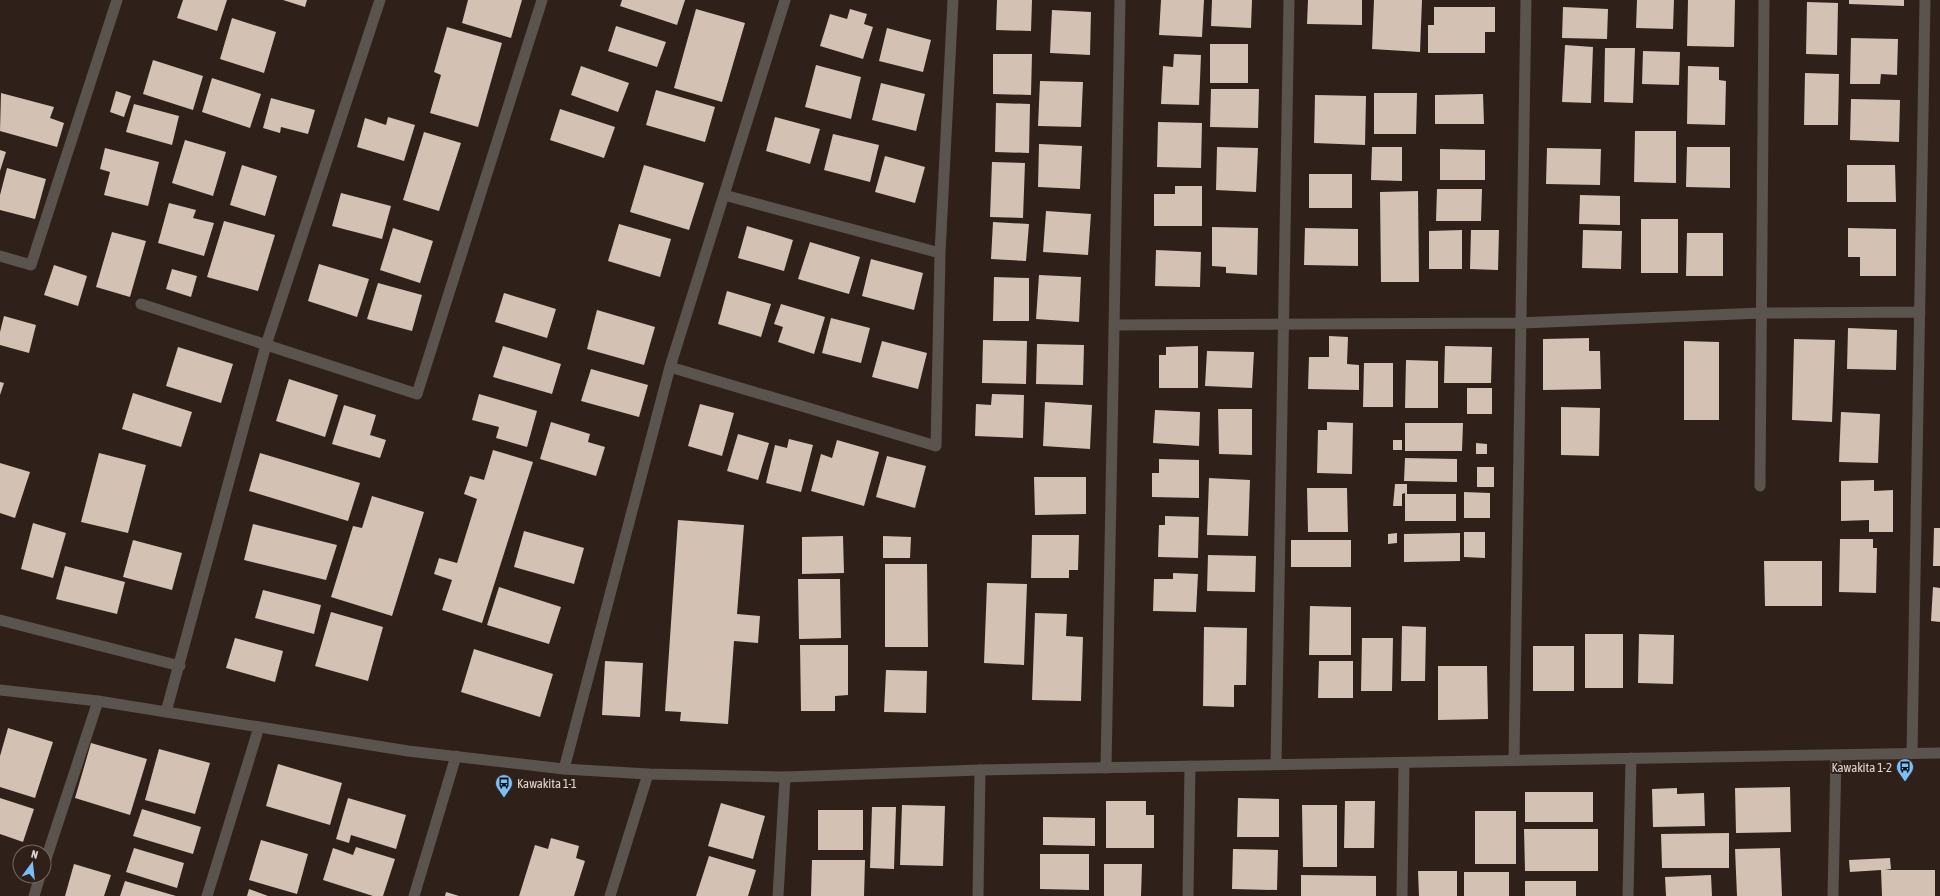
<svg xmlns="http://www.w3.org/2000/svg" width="1940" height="896" font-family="'Asap Condensed',sans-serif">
	<rect width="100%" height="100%" fill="#2f2019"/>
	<path fill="#d3c1b3" d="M183,0H227L217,31L177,18Z
		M283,0H307L305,7Z
		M468,0H522L511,38L462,23Z
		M622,0H685L677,25L620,6Z
		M997,0H1032L1031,31L996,30Z
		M1161,0H1204L1202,37L1159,35Z
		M1212,0H1252L1251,28L1211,26Z
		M1308,0H1362V25L1307,24Z
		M1374,0H1422L1420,52L1372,49Z
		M1637,0H1674L1673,29L1636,28Z
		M1688,0H1735L1734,47L1687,46Z
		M1849,0H1904V6L1849,4Z
		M1807,2L1838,3L1837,55L1806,54Z
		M1434,7H1495V32H1485V53H1428V25H1434Z
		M1563,7L1608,9L1607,39L1562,38Z
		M696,9L745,23L722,102L674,88Z
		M850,9L867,14L864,24L873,27L863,59L820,46L830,14L847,19Z
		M1052,10L1091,12L1090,55L1050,53Z
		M232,18L276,32L264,73L220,59Z
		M616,26L666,42L657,67L608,51Z
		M447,27L502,43L478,127L430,113L441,75L434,72Z
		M887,28L931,40L923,72L879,61Z
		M1851,38L1898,39L1897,75L1881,74L1880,84H1850Z
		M1210,44H1248V83H1210Z
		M1565,45L1593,47L1591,103L1562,102Z
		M1605,48H1635L1633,103L1604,102Z
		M1643,51L1680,52L1679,85L1642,84Z
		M993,54H1032L1031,95L993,94Z
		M1174,54L1201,55L1199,105L1161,104L1163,66L1173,67Z
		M153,60L203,76L193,110L143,94Z
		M816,65L861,77L851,119L805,107Z
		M581,66L629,83L618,112L571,95Z
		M1688,66L1719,67V80L1726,81L1725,125L1687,124Z
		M1805,73L1839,74L1838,125H1804Z
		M212,78L261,94L250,128L202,112Z
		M1040,81L1083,82L1081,127L1038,126Z
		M881,83L925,94L916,131L872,120Z
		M1211,89H1259L1258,128L1210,127Z
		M656,90L715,107L705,142L646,125Z
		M116,91L131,96L124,117L110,112Z
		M1,93L54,107L50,118L64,123L57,147L0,131Z
		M1374,93H1417L1416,134H1374Z
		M1483,94L1484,124H1435V95Z
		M1315,95L1366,96L1365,145L1314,143Z
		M271,98L315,110L308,134L281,127L280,133L263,128Z
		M1851,99L1900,100L1899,142L1850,140Z
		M996,103L1030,104L1029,153L995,152Z
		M134,104L179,116L172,145L126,132Z
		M560,109L615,127L604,158L550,140Z
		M388,117L415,125L404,161L357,147L365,118L386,125Z
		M775,117L820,129L810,164L766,151Z
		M1158,122L1202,123L1201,168L1157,167Z
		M1635,131H1676V183L1634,182Z
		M424,132L461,143L439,211L403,200Z
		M833,134L879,145L870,182L824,170Z
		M185,140L226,152L213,196L172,183Z
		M1039,144L1082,146L1080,189L1038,187Z
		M1217,147L1258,148L1256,192L1216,190Z
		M1372,147H1402V181L1371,180Z
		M1687,147H1730V188L1686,187Z
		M105,148L159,162L148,206L104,195L110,172L100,169Z
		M1547,148L1601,149L1600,185L1546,184Z
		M1440,149L1485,150V180H1440Z
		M0,150L6,152L0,171Z
		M885,156L925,167L915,203L875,192Z
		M992,162L1025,163L1023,218L990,217Z
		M242,165L277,176L265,216L230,205Z
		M644,165L704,183L689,230L630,212Z
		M1847,165H1895L1896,202H1847Z
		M7,168L46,179L35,219L0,210V195Z
		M1309,174H1352V208H1309Z
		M1175,186H1202V226H1154V194H1175Z
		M1437,189H1482L1481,221H1436Z
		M1418,191L1419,282H1381L1380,192Z
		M341,193L391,206L382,239L332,226Z
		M1580,195L1620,196V225L1579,224Z
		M169,203L196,210L193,218L214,223L204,256L158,243Z
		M1046,211L1091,214L1088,255L1043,252Z
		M1641,219H1678V273H1641Z
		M224,221L275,235L258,291L207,277Z
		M993,222L1029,224L1026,261L991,259Z
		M619,224L671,239L660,277L608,261Z
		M747,226L793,240L784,271L738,258Z
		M1212,227L1258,228L1257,275L1226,273V267L1212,266Z
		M393,228L433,241L420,283L380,270Z
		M1305,228L1358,229V266L1304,265Z
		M1848,228L1896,229V276H1860V257H1848Z
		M1462,230V269H1429V231Z
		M1471,230H1499L1498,270L1470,269Z
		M1583,230L1622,231L1621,269L1582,268Z
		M112,232L146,241L130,297L96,287Z
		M1687,233H1723V276H1686Z
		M810,242L860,257L849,294L798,279Z
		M1156,250L1201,252L1200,287L1155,286Z
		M871,259L923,273L914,310L862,296Z
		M319,264L369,279L357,317L308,301Z
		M54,265L87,276L78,306L44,295Z
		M172,269L197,276L191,297L166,289Z
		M1039,275L1081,277L1079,322L1036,319Z
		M994,277L1029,278V321H993Z
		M378,283L422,295L412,331L367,319Z
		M727,291L771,304L761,337L718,324Z
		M504,293L556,309L547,338L495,322Z
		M781,304L825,317L814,354L778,342L783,327L774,324Z
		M597,310L655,327L644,365L587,349Z
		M4,316L36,325L29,353L0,345V332Z
		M831,318L870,328L861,363L822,353Z
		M1848,328L1897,330L1896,370L1847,369Z
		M1329,336L1348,337L1347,364L1359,365V390L1308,389L1309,357H1329Z
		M1589,338V351H1600L1601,389L1543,390V339Z
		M1794,339L1835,340L1832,422L1792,420Z
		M983,340L1027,341L1026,384L982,383Z
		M882,341L927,353L918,389L872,377Z
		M1684,341L1719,342V420H1684Z
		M1037,344L1084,345L1083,385L1036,384Z
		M503,346L561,364L552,394L493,377Z
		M1198,346V388H1159V355H1166V347Z
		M1445,346L1492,347L1491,383H1444Z
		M178,347L233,364L221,403L166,386Z
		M1207,351L1254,352L1252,388L1205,386Z
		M1406,360L1438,361V408H1405Z
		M1364,363H1393V407H1363Z
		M591,369L648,385L639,417L581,401Z
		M289,379L338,395L325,437L276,421Z
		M0,382L4,383L0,395Z
		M1467,388H1492V414H1467Z
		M133,393L192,412L181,447L122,429Z
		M479,394L537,411L527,447L496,438L499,427L472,420Z
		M992,394L1024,395L1023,438L975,436L976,404L991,405Z
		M1045,402L1092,405L1090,449L1043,446Z
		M700,404L734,413L722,456L688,446Z
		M344,405L376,415L370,435L386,440L380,458L332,444Z
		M1561,407L1600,408L1599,456L1561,455Z
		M1218,409H1252V455L1219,454Z
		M1155,410L1200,412L1199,446L1153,443Z
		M1841,412L1880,414L1878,463L1839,462Z
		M551,422L590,434L588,442L605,447L596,476L540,459Z
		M1327,422L1353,423L1352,474L1317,473L1318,430H1327Z
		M1405,423H1463L1462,451H1405Z
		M738,434L769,443L758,480L727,471Z
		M789,439L813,445L801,492L766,483L775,445L787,448Z
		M837,440L879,452L864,506L811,491L821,454L832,458Z
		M1393,440H1402V450H1393Z
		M1476,443L1487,444V454H1476Z
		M493,450L533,462L482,623L442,610L452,580L434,574L439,558L457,563L477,499L464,494L470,476L484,480Z
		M99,453L146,465L128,533L81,522Z
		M260,453L360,483L348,521L249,491Z
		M887,456L926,466L915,508L876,497Z
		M1405,458L1457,459V482L1404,481Z
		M1159,459L1199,460V498L1152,497V473H1159Z
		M0,463L30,472L15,518L0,513Z
		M1477,467H1494V487H1477Z
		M1034,477H1086V514L1035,515Z
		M1209,478L1250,480L1248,536L1207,535Z
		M1874,480V491L1893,490V532H1869V520L1841,521V481Z
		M1395,484H1407V494H1456V521H1405V493L1402,494V506H1393Z
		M1307,488H1347L1348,532H1308Z
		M1464,492L1490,493V518H1464Z
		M372,496L424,512L392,616L331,597L353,526L362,528Z
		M1165,516L1199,517L1198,558L1158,557L1159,525H1165Z
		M678,520L744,525L737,614L760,616L758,643L734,641L728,724L680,721L681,712L665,711Z
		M33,523L66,533L53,578L21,569Z
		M253,524L337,545L326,580L244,560Z
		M1934,528H1940V566H1933Z
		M524,531L584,548L574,584L514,567Z
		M1464,532H1485V558L1464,557Z
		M1397,533V543L1388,544V534Z
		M1460,533V561L1404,562V534Z
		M1032,535H1079L1078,570H1069V578H1031Z
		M843,536L844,573L802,574V537Z
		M883,536L911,537L910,558H883Z
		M1840,539H1873V548H1877L1876,593L1839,592Z
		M133,540L182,553L172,590L123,577Z
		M1291,540H1351V567H1291Z
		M1208,555L1256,556L1255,592L1207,591Z
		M1764,561H1822V606H1765Z
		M885,564H927L928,647H885Z
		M65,566L125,582L117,614L56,599Z
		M1173,573L1198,574L1196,612L1153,611L1154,579H1173Z
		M798,579H840L841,638L799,639Z
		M987,583L1027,584L1024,665L984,663Z
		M499,587L561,607L549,644L487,625Z
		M1933,587L1940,588V622L1931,621Z
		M263,590L321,605L314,634L255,618Z
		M1310,606L1351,607V655H1309Z
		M331,612L383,627L368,681L315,666Z
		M1035,613L1067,614L1066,636L1083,637L1081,701L1032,700Z
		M1402,626L1426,627L1425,681H1401Z
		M1204,627L1247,628L1246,685H1234V707L1203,706Z
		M1585,634H1623V688H1585Z
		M1639,634L1674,635L1673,684L1638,683Z
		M235,638L283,651L275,682L226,668Z
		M1362,638H1393L1392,691H1361Z
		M800,645H848V695L835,696V711H801Z
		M1533,646H1574V691H1533Z
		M474,649L553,674L540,717L461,692Z
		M605,661L643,663L640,717L602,715Z
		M1319,661H1353V698H1318Z
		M1438,666H1487L1488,719L1438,720Z
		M886,670L927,671L926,713L884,712Z
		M8,728L53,742L35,798L0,787V756Z
		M91,743L147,759L130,815L75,798Z
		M159,749L210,763L195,814L145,800Z
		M278,764L342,783L330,825L266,806Z
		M1790,787L1791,832L1736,833L1735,788Z
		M1677,788V794L1704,793L1705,826L1653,827L1652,789Z
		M1525,792H1593V822H1525Z
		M0,798L34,809L23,842L0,834Z
		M348,798L406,815L396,849L351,835L349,843L336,839Z
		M1238,798L1279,799V837H1237Z
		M1106,801H1146V815H1154V848H1106Z
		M1345,801H1375L1374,848H1344Z
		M721,803L765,816L753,859L708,846Z
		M902,805L945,806L943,866L900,865Z
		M1302,805H1337V867H1303Z
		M872,807H896L894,869L870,868Z
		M142,809L201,827L193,854L133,836Z
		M818,810H863V850H818Z
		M1475,811H1516V864H1475Z
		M1043,817L1095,818V846L1043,845Z
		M1524,829H1598V871H1525Z
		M1729,833V868H1662L1661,834Z
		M551,838L579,846L576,858L585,861L574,896H519L535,845L548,849Z
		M261,840L308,854L297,894L249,880Z
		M356,847L395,859L383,896H373L323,880L333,848L353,855Z
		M134,848L184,863L177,888L126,872Z
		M1780,848L1782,896H1737L1735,849Z
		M1233,849L1278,850L1277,890L1232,889Z
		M1040,854H1089V890L1040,889Z
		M709,856L756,870L748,896H696Z
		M1890,858L1891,869L1885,870H1935V896H1882L1881,870L1850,872L1849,860Z
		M812,860H865L864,896H811Z
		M74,864L111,875L104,896H65Z
		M1104,864H1142L1141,896H1104Z
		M1418,871H1457V896H1419Z
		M1464,872H1509V896H1464Z
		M1301,875L1376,876V896H1301Z
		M1711,875L1712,896H1666L1665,877Z
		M125,881L176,896H120Z
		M1525,881H1576V896H1525Z
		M249,889L268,896H247Z
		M446,892L459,896H445Z"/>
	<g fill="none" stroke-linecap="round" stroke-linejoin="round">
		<path stroke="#5a534e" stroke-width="11" d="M724,195L940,253
			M0,256L31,265L117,0
			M141,304L417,394L542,0
			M1114,325L1521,323L1761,313L1920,312
			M670,367L936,446L940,253L953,0
			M1760,486L1764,0
			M0,620L180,666
			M166,712L266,345L380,0
			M1912,753L1925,0
			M1514,760L1526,0
			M1276,764L1289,0
			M1106,768L1120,0
			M564,769L670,367L785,0
			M44,865L98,701
			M34,896L40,876
			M207,896L259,727
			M414,896L456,756
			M610,896L648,774
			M778,896L785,777
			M978,896L980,770
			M1188,896L1190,766
			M1402,896L1404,763
			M1628,896L1631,758
			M1833,896L1836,755"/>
		<path stroke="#5a534e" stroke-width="11" d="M0,690L98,701L408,751L564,769L648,774L785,777L980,770L1940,753"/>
	</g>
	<defs>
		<g id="bus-pin" transform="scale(0.9)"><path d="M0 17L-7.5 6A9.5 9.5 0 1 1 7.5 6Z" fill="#7abff8" stroke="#2f2019"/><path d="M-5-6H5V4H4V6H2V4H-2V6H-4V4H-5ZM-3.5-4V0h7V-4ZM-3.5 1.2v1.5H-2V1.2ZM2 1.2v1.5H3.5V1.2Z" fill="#111"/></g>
	</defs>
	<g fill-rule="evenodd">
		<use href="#bus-pin" x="1905" y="767"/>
		<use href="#bus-pin" x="504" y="783"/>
	</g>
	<g text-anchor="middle" stroke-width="4" stroke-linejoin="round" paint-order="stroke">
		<g font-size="13" fill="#e0d5d1" stroke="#2f2019" text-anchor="end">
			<text x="1892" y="772">Kawakita 1-2</text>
			<text x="517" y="788" text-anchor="start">Kawakita 1-1</text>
		</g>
	</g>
	<g transform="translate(32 864) rotate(15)"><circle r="19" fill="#2f2019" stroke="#766863"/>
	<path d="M0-3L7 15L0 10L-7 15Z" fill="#7abff8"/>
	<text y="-6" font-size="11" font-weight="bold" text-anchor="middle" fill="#e0d5d1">N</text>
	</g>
</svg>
